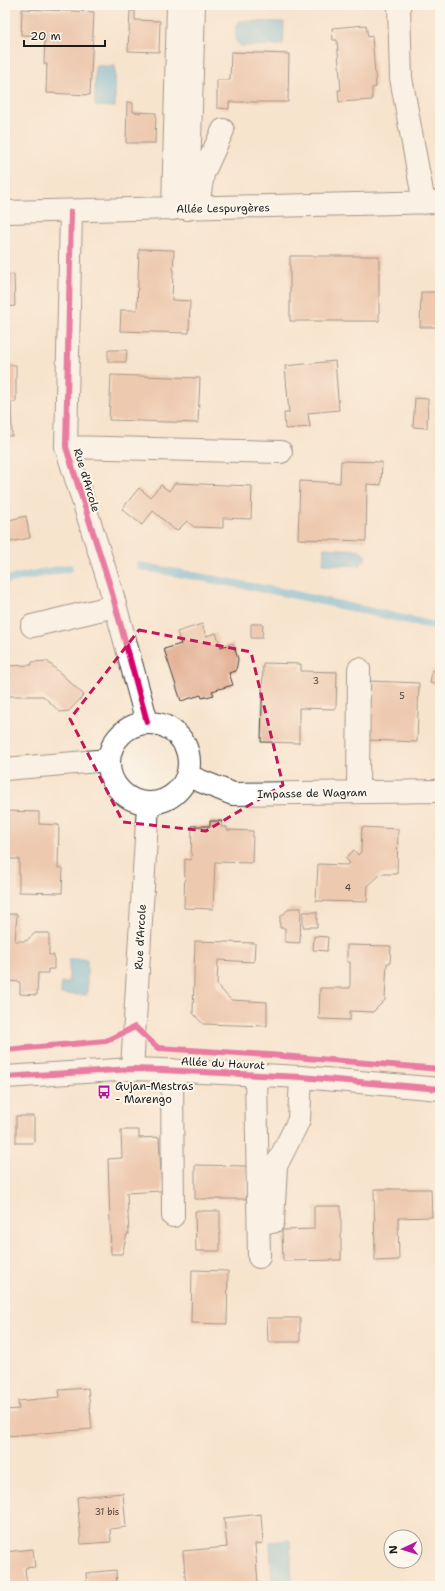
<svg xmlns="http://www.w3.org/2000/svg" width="445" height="1591" font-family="'Shantell Sans',sans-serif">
	<rect width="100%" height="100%" fill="#fbf7ec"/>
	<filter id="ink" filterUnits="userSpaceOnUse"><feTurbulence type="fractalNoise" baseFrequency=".025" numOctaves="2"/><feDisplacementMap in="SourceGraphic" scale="8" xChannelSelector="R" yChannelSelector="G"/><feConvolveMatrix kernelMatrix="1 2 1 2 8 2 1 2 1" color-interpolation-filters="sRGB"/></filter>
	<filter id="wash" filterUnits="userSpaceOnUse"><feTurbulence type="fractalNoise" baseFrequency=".012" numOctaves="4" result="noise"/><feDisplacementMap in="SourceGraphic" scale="16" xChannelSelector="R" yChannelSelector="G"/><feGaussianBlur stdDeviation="0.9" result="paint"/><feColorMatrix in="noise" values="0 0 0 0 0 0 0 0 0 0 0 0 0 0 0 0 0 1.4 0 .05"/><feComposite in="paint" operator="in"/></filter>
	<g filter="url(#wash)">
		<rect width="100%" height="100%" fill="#f7e4cd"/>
		<path fill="#5cb3d8" stroke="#3c687a" d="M241,21L284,22L283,45L241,46L236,42V25Z
			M95,66H115V107L95,106Z
			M324,548L360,550L365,555V560L360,563V566L323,564Z
			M69,959H87V995L61,994V983H69Z
			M290,1540L292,1580L272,1581L270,1542Z"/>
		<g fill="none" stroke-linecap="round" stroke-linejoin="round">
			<path stroke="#5cb3d8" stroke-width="8" d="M140,566L286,593L440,627
				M5,580L69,568"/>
		</g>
		<g id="blocks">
			<path fill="#e1a88a" d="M22,9L94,12L90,95L46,93L47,64H44L45,36L21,35Z
				M130,11H135V20L160,21L159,52L128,51Z
				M366,25L368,37L372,36L376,87L372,88V100L339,102L338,90H341L337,40H333L332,28Z
				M231,52L289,54L288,102H229V109L217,108V80H230Z
				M127,102L133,103V112L156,113L155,143H126Z
				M139,249L174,250L172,300L190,301L189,333L120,331L121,310H137Z
				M290,256H379V321H290Z
				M14,274L15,306L5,307V275Z
				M421,292H440V327H420Z
				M108,350H127L126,362H108Z
				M335,361L339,410L308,413L310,427L285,429L284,413H289L285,366Z
				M5,365H16V402H11L12,436H5Z
				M111,375L200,378L198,423L109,420Z
				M415,398L428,399L427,428L413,427Z
				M341,461L382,462L381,485L367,484L366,541L298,539L300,481L340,483Z
				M175,483L252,486L251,519L223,518V528L194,527L187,521L179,529L175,530L153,511L142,525L122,509L139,488L150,497L161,485L169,491Z
				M26,516L30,538L5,543V521Z
				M202,624L206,636L216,633L221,647L233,643L238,659L236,671L229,673L233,685L212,691L214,695L202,698L201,695L181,701L164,649L181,644L177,632Z
				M251,624H263L262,638H251Z
				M47,661L84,695L69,711L60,712L43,696H5V666L32,665V662Z
				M263,663L301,664V671L337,672L336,709L299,708V743L261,742Z
				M432,670L440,672V685L430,683Z
				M370,681L419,683L417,742L369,740Z
				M5,811L39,812V824L59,825L58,868H63L62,893L19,892V859H5Z
				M210,821H222L221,827H227V830L253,831L252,863L215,862L213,909L184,908L185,859L191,860L192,826H210Z
				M362,827L398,829L397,874H381L368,886L367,902L316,901L318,864L347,865L350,863L345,858L354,850L358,855L361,852Z
				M290,908H301L300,943L285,942V928H280V917Z
				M303,912H317V927H303Z
				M5,914H17L15,941H26L35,933H49V955H54V969H48V973H38L37,995L20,994V982L8,981V994H5Z
				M314,936L328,937L327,951L313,950Z
				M195,941L255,943L254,962L218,960L217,985L231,1000L267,1002V1026L203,1024L193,1013Z
				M347,945L391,946L390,963H387L385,1000L373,1012L350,1011V1020L319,1019L320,988H350V962H347Z
				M16,1116H34V1143H16Z
				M121,1130H139V1138L159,1137L162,1191L127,1193L129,1234H127L122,1254H111L108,1159L122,1158Z
				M195,1165L247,1166V1199H195Z
				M374,1189H431L432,1217L398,1218L399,1260L375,1261Z
				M314,1206H341V1260L283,1261L282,1230L314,1229Z
				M195,1211H220V1251H196Z
				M192,1270L228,1271L227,1324L191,1323Z
				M267,1318H300V1342H268Z
				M88,1388L92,1429L6,1436L5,1410L19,1409L18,1401L60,1397L59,1390Z
				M123,1493L126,1527L110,1529L111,1542L81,1544L77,1497Z
				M261,1514L263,1543L255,1544L258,1583L222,1586H186L183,1551L227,1547L224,1518Z
				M33,1549L35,1567L25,1568L27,1586H5V1552Z
				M116,1570L117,1586H87L86,1573Z"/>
		</g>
	</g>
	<g filter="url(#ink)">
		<use href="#blocks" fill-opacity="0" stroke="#3d3a37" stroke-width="1"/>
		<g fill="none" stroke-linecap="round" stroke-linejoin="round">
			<g stroke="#3d3a37" stroke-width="24">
				<path id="minor" d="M399,5L401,78L424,203
					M199,199L203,174L223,130
					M173,209L178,5
					M188,209L194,5
					M5,212L440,202
					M71,212L66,447L110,586L147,722
					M66,447L281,452
					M32,626L115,606
					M109 763a40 40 0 1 1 80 0a40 40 0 1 1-80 0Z
					M5,769L109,760
					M188,776L233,794L440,791
					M358,792L359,669
					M132,1069L148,805
					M172,1070L173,1216
					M256,1075L259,1257
					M5,1077L132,1069L162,1070L301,1077L440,1089
					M273,1222L276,1166L299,1120L301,1077"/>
			</g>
			<use href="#minor" stroke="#fff" stroke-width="22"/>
			<g stroke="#fbf7ec" stroke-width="8">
				<path id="cycleway" d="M71,212L66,447L110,586L147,722
					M5,1050L106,1041L135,1027L158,1048L270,1055L440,1069
					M5,1077L132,1069L162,1070L301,1077L440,1089"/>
			</g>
			<use href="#cycleway" stroke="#d6006c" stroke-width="6"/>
		</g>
	</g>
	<path d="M0 0H445V1591H0ZM139,630L251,652L283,785L206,831L123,822L70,719Z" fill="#f7e4cd" fill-opacity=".55" fill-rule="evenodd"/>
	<path fill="none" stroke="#c2185b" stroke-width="3" stroke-dasharray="8 5" stroke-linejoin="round" d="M139,630L251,652L283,785L206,831L123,822L70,719Z"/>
	<defs>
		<g id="bus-bare" transform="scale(1.08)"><path d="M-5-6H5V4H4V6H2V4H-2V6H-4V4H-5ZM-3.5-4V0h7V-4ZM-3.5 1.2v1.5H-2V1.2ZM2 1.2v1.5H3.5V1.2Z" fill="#b5179e" stroke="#fbf7ec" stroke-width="2.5" paint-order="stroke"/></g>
	</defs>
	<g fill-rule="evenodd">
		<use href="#bus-bare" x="104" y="1092"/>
	</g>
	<g text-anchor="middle" stroke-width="4" stroke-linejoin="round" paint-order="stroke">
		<g font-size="9" fill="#4d3f38">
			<text x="316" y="684">3</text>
			<text x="402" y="699">5</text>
			<text x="348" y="891">4</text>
			<text x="107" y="1515">31 bis</text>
		</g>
		<g font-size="11" fill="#1c1c1c" stroke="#fbf7ec">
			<text transform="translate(223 208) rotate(-1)" y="4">Allée Lespurgères</text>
			<text transform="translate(87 480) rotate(73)" y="4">Rue d'Arcole</text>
			<text transform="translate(312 793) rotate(-1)" y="4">Impasse de Wagram</text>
			<text transform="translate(140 937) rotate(-87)" y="4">Rue d'Arcole</text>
			<text transform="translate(223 1063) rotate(3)" y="4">Allée du Haurat</text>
		</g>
		<g font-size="11" fill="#1c1c1c" stroke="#fbf7ec" text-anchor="start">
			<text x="115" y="1090">Gujan-Mestras<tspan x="115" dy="13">- Marengo</tspan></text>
		</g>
	</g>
	<rect width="445" height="1591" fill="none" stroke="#fbf7ec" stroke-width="20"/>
	<g transform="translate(403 1549) rotate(266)"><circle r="19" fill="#fbf7ec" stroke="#a29f99"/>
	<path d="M0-3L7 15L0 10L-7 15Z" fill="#b5179e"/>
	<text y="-6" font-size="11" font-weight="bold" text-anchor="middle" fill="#1c1c1c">N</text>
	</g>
	<path d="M24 40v6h81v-6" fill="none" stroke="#1c1c1c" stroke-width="2"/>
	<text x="30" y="40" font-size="12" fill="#1c1c1c" stroke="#fbf7ec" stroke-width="3" paint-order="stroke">20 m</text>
</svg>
